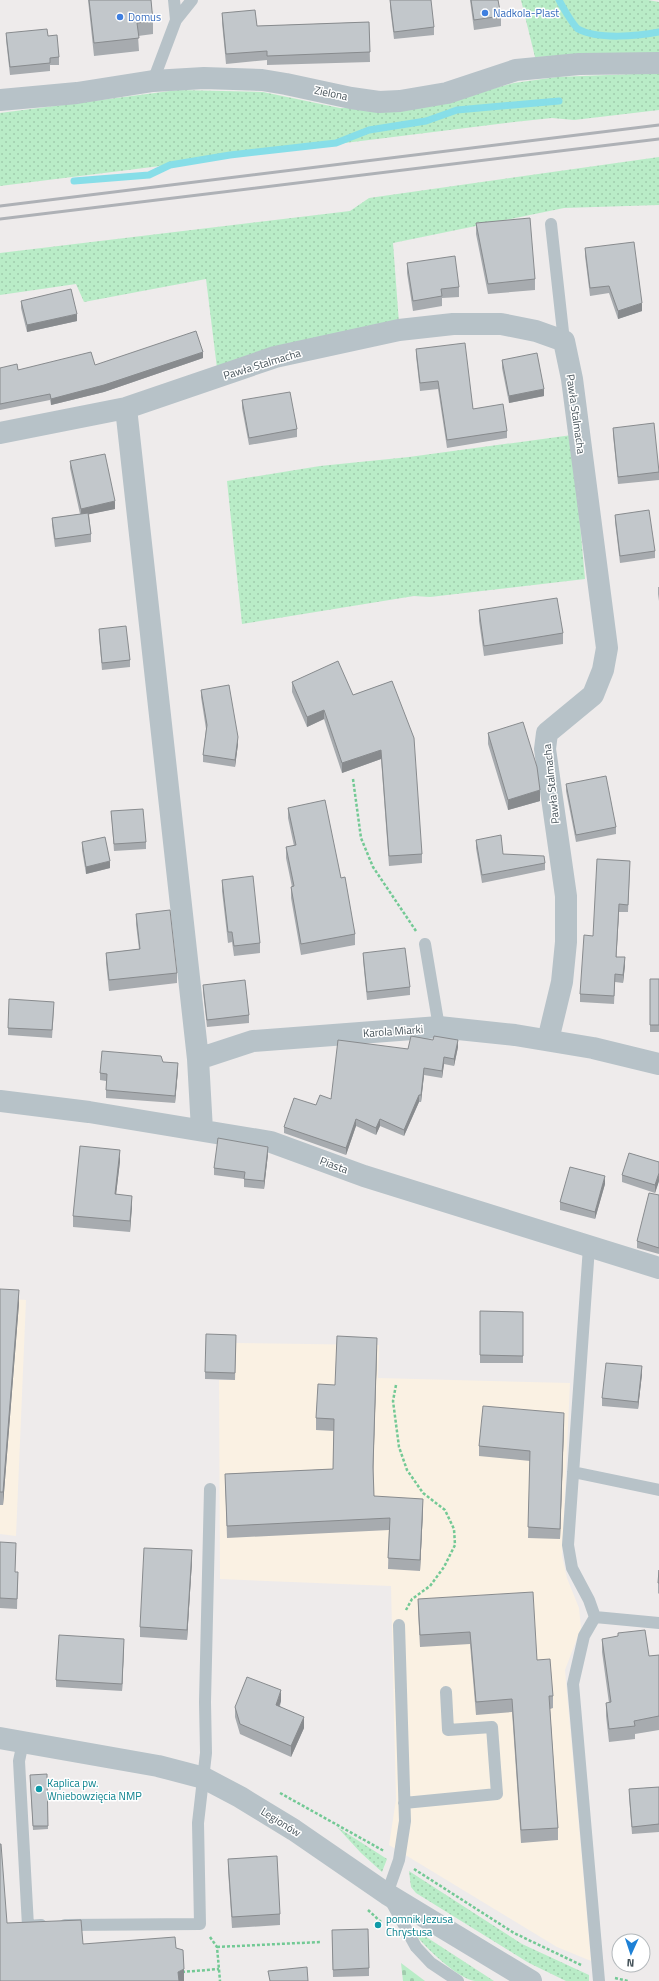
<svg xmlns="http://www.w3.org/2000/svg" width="659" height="1981" font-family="'Titillium Web',sans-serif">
	<defs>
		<pattern id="grass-dots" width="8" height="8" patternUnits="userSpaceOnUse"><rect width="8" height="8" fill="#b9ecc7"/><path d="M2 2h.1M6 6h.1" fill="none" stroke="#a0ccad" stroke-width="1.8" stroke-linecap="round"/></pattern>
		<pattern id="cemetery-stones" width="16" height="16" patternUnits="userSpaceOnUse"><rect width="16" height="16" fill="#b9ecc7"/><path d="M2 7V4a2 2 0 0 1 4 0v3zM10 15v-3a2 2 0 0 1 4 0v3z" fill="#a0ccad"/></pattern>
	</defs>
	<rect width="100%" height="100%" fill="#eeebeb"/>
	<path fill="#faf1e3" d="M0,1298L26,1300L16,1536L0,1534Z
		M236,1343L379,1345L378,1378L570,1383L562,1556L567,1578L579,1608L581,1628L565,1670L591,1961L557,1947L389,1845L396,1800L391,1586L220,1579L219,1380H235Z"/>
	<path fill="url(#grass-dots)" d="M521,0H648L659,2V53L535,57Z
		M659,73V110L574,120L552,118L514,122L0,186V113L178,90L263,92L340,108H413L458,98L514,83L557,77Z
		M659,157V205L564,208L393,243L399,323L217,368L206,279L84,302L76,284L0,295V253L350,211L369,198Z
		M572,435L585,579L430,597L414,596L242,624L227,481L320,466L409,457Z
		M337,1827L387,1859L382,1872L361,1853Z
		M409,1871L522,1944L589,1975V1981H566L529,1963L416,1893L411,1887Z
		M417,1931L494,1981C488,1981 481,1981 475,1981C458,1979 426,1948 415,1934Z"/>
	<path fill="url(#cemetery-stones)" d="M401,1963L425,1981H403Z"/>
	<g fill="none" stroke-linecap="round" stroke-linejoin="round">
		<path stroke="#87dee8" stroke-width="7" d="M559,0C562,6 573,25 578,29C598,40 638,36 659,32
			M74,181L149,175L170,165L230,155L336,143L369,130L426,121L457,110L559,101"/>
		<path stroke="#73c995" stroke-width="2.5" stroke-dasharray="3 2" stroke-linecap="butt" d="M353,779L361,838L373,867L416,931
			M396,1385L393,1401L399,1447L407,1470L423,1493L445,1510L454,1529L455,1545L444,1567L430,1586L412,1599L406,1610
			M280,1793L384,1851
			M414,1869L514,1933L581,1965
			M368,1910L381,1922
			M210,1937L217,1947L220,1981
			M217,1947L320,1942
			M182,1972L219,1969
			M615,1978L628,1981"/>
		<path stroke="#b7c2c8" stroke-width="12" d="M176,20L192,0
			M153,81L176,20L174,0
			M551,224L564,341
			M425,944L439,1027
			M589,1247L568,1545L572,1568L589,1600L595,1617L584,1636L573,1684L599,1981
			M573,1472L659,1490
			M595,1617L659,1623
			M399,1625L405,1821L399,1860L387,1894L416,1947L431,1963L458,1981
			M23,1742L19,1761L28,1926L41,1925
			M404,1803L497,1794L492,1727L448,1730L446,1692
			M65,1925L200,1924L198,1823L206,1753L205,1702L210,1489"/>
		<path stroke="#b7c2c8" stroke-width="22" d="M0,100L77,93L153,81L204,78L262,80L286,84L351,98L379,102L400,101L447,93L516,70L579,64L659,63
			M126,408L198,1059
			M0,433L126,408L275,357L399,330L453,324H501L536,331L564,341L572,379L607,648L603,670L593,695L547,733L545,749L566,896V942L562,982L548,1040
			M0,1101L89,1112L271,1142L364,1176L659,1268
			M202,1130L198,1059L253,1041L439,1027L515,1035L593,1048L659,1064"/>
		<path stroke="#b7c2c8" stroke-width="22" d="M0,1738L158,1766L204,1778L240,1797L294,1830L387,1894L531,1981"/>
		<path stroke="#aeb1b6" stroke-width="3" d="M0,206L659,125
			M0,219L659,139"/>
	</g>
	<path fill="#a7abaf" d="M88,0H151L153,21V34L138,36L139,51L94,56Z
		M390,0L434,27V35L394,39L390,7Z
		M470,0H498L501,16V26L474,30Z
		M222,13L257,26L369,22L370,62L267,65V60L226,64L222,23Z
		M6,33L48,36L59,57V65H50V71L10,75L6,40Z
		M476,223L535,279V290L488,294L476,234Z
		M585,248L642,311L618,319L609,293L590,296L585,256Z
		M407,263L459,287V297L442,298V306L413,311L407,273Z
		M21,301L77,321L27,332L21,308Z
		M416,349L473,409L507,431V438L447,448L438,389L420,391L416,356Z
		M203,358L104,392L51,405L50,400L0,410V368L18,370Z
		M502,360L544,396L509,403L502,368Z
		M242,400L297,429V437L249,445L242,408Z
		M613,428L659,472V480L618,484L613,435Z
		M70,461L115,509L89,514L91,534V542L55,547L52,525V518L80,514L70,468Z
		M615,515L655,551V558L620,563L615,522Z
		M658,587H659V601L658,594Z
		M479,610L563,633V644L484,656L479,621Z
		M99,629L130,660V667L102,670L99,636Z
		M392,681L422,854V863L389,866L381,759L342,773L324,719L307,727L292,692V682L353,695Z
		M201,690L238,744L235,767L203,762V755L206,729L201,697Z
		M488,733L540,801L508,810L488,744Z
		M566,784L616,827V834L576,842L566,791Z
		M288,808L341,878L355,934V945L301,955L291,898V887H292L286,858V847L294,846L288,818Z
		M111,811L146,842V849L114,851Z
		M476,840L503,854L545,863V870L482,883L476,848Z
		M82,842L110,868L86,874L82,850Z
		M630,868L628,912H619L616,957L625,965L623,983L615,982L614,1004L580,1002V994L593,936Z
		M222,880L260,943V953L234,956L232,942L228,943L222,891Z
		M136,914L177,973V983L109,991L106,963V953L139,949L136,924Z
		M363,953L410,987V995L367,1000L363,960Z
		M650,979H659V1032H650Z
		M203,985L249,1015V1023L207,1027L203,992Z
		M54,1009L52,1038L8,1035V1028Z
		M458,1047L454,1066L444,1064L442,1078L424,1075L421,1102H419L404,1136L380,1126L376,1135L356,1126L346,1155L284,1133V1127L316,1105L331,1099L408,1049Z
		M163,1062L178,1070L175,1103L106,1098V1081L100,1080V1073Z
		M268,1154L264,1189L244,1187V1179L214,1175V1168Z
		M120,1161L116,1194L132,1206L130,1232L73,1227V1216Z
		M659,1162V1181L655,1193L622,1182V1175Z
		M605,1184L595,1219L560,1210V1202Z
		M659,1195V1254L637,1248V1241Z
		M0,1289L19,1303L3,1505H0Z
		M480,1311L523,1312V1363H480Z
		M236,1335L235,1380L205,1379V1372Z
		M377,1349L373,1471L374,1496L423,1510L420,1571L388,1569L389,1530L227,1538L225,1474L333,1469L334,1431L316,1430V1418L335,1385Z
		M642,1374L638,1409L602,1406V1398Z
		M564,1424L560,1539L528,1538L530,1461L479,1456V1446Z
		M0,1542L15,1572H18L17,1609L0,1608Z
		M192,1561L187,1640L140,1637V1627Z
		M659,1570V1594L658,1593V1583Z
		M418,1599L537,1660L553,1696V1708L550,1709L558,1828V1840L521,1843L512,1712L476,1715L470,1644L420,1647L418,1611Z
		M618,1633L649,1656L659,1655V1730L635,1734V1739L609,1742L606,1716V1703H609L602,1652V1639L618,1637Z
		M124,1647L122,1691L56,1687V1680Z
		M281,1701L280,1706L304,1728L291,1757L240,1734L235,1717V1707Z
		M47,1774L48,1829L33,1830L30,1779Z
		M659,1787V1832L632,1834L629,1796V1789Z
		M228,1859L280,1914V1925L232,1928L228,1870Z
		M332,1937L369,1968V1976L333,1977Z"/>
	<path fill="#888b8e" d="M642,303V311L618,319V311Z
		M77,314V321L27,332V325Z
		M203,352V358L104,392L51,405V399Z
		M544,389V396L509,403V396Z
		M115,501V509L81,516V509Z
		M324,710V719L307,727V717Z
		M238,737V744L235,767V760Z
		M381,750V759L342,773V763Z
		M540,790V801L508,810V800Z
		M110,861V868L86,874V867Z
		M619,904V912L616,964V957Z
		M625,957V965L623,983V975Z
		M458,1040V1047L454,1066V1059Z
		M444,1057V1064L442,1078V1071Z
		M178,1063V1070L175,1103V1096Z
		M424,1068V1075L421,1102V1095Z
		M419,1095V1102L404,1136V1130Z
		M356,1119V1126L346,1155V1148Z
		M380,1119V1126L376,1135V1128Z
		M268,1147V1154L264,1189V1181Z
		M120,1150V1161L115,1204V1194Z
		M659,1173V1181L655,1193V1185Z
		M605,1176V1184L595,1219V1212Z
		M132,1196V1206L130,1232V1221Z
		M19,1290V1303L3,1505V1492Z
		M377,1338V1349L373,1478V1467Z
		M642,1366V1374L638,1409V1402Z
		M564,1413V1424L560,1539V1529Z
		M423,1499V1510L420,1571V1560Z
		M192,1550V1561L187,1640V1630Z
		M124,1639V1647L122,1691V1684Z
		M281,1690V1701L276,1715V1705Z
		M304,1717V1728L291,1757V1746Z
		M184,1969V1981H178V1972Z"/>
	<path fill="#c2c7cb" stroke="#888b8e" d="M89,0H151L153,21L137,23L139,38L94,43Z
		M390,0H431L434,27L394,32Z
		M471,0H498L501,16L474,20Z
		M255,10L257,26L369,22L370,52L267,56V51L226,54L222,13Z
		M47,29L48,36L57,35L59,57L50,58V63L10,67L6,33Z
		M530,218L535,279L488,284L476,223Z
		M634,242L642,303L618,311L609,286L590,288L585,248Z
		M455,256L459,287L441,289L442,296L413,301L407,263Z
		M71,289L77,314L27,325L21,301Z
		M196,331L203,352L104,385L51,399L50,394L0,404V368L17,364L18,370L91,352L95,365Z
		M465,343L473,409L503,404L507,431L447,440L438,381L420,383L416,349Z
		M537,353L544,389L509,396L502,360Z
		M290,392L297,429L249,438L242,400Z
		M654,423L659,472L618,477L613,428Z
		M105,454L115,501L81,509L70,461Z
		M649,510L655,551L620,556L615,515Z
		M88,513L91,534L55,539L52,518Z
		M557,598L563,633L484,646L479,610Z
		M126,626L130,660L102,663L99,629Z
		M338,661L353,695L392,681L414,738L422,854L389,856L381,750L342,763L324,710L307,717L292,682Z
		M229,685L238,737L235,760L203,755L207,725L201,690Z
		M523,722L537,767L540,790L508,800L488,733Z
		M606,776L616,827L576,835L566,784Z
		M325,800L341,878L345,877L355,934L301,944L291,887L294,886L286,847L296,845L288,808Z
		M143,809L146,842L114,844L111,811Z
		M501,835L503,854L544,856L545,863L482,875L476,840Z
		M105,837L110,861L86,867L82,842Z
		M597,859L630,861L628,905L619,904L616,957H625L623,975L615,974L614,996L580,994L584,935L593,936Z
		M253,876L260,943L234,946L232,932H228L222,880Z
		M170,910L177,973L109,980L106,953L140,949L136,914Z
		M405,948L410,987L367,992L363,953Z
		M650,979H659V1025H650Z
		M245,980L249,1015L207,1020L203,985Z
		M9,999L54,1002L52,1030L8,1028Z
		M411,1036L433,1040L434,1036L458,1040L454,1059L444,1057L442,1071L424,1068L421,1095H419L404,1130L380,1119L376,1128L356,1119L346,1148L284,1127L294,1098L316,1105L320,1095L331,1099L338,1040L408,1049Z
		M102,1051L161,1056L163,1062L178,1063L175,1096L106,1090L107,1074L100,1073Z
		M218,1138L268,1147L264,1181L244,1179L245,1172L214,1168Z
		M80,1146L120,1150L115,1194L132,1196L130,1221L73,1216Z
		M629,1153L659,1162V1173L655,1185L622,1175Z
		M570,1167L605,1176L595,1212L560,1202Z
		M649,1193L659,1195V1248L637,1241Z
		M0,1289L19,1290L3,1492H0Z
		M480,1311L523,1312V1356L480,1355Z
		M206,1334L236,1335L235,1373L205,1372Z
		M337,1336L377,1338L373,1467L374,1496L423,1499L420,1560L388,1558L390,1518L227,1526L225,1474L333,1469L334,1419L316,1418L318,1384L335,1385Z
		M606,1363L642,1366L638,1402L602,1398Z
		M483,1406L564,1413L560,1529L528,1527L530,1451L479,1446Z
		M0,1542L16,1543L15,1572H18L17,1599L0,1598Z
		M144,1548L192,1550L187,1630L140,1627Z
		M659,1570V1583H658Z
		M533,1592L537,1660L550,1659L553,1696H549L558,1828L521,1830L512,1699L476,1702L470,1632L420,1635L418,1599Z
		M645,1630L649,1656L659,1655V1716L634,1721L635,1726L609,1729L606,1703L611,1702L602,1639L618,1636V1633Z
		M59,1635L124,1639L122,1684L56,1680Z
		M247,1677L281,1690L276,1705L304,1717L291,1746L240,1724L235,1707Z
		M47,1774L48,1826H33L30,1775Z
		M659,1787V1824L632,1827L629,1789Z
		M0,1844H1L7,1923L81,1920L83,1944L175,1937L176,1948L183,1950L184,1969L178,1972L179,1981H0Z
		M277,1856L280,1914L232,1917L228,1859Z
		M368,1929L369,1968L333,1970L332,1930Z
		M307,1967L308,1981H270L268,1971Z"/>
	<g fill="#3f7fe0" stroke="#fff" stroke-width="1.5">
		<circle cx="485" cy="13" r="4"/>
		<circle cx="120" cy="17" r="4"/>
	</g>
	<g fill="#0f9aa8" stroke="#fff" stroke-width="1.5">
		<circle cx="39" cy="1789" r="4"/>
		<circle cx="378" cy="1925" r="4"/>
	</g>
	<g text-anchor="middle" stroke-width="3" stroke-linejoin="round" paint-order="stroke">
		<g font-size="11" fill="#366cbe" stroke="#fff" text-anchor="start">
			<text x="493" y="17">Nadkola-Plast</text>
			<text x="128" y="21">Domus</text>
		</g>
		<g font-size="11" fill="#445158" stroke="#fff">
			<text transform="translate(331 93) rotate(12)" y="4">Zielona</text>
			<text transform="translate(262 364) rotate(-17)" y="4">Pawła Stalmacha</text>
			<text transform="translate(576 414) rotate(82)" y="4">Pawła Stalmacha</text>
			<text transform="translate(551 784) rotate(-96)" y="4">Pawła Stalmacha</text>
			<text transform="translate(393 1031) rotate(-4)" y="4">Karola Miarki</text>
			<text transform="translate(334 1165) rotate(20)" y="4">Piasta</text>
			<text transform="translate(281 1822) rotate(32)" y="4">Legionów</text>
		</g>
		<g font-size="11" fill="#0d838f" stroke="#fff" text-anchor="start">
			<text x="47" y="1787">Kaplica pw.<tspan x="47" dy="13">Wniebowzięcia NMP</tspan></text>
			<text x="386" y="1923">pomnik Jezusa<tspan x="386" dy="13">Chrystusa</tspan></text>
		</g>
	</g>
	<g transform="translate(631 1953) rotate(183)"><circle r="19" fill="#ffffff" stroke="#b4b9bc"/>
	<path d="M0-3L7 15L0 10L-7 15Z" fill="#1e81d6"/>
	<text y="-6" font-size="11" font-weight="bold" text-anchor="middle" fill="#445158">N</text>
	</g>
</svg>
